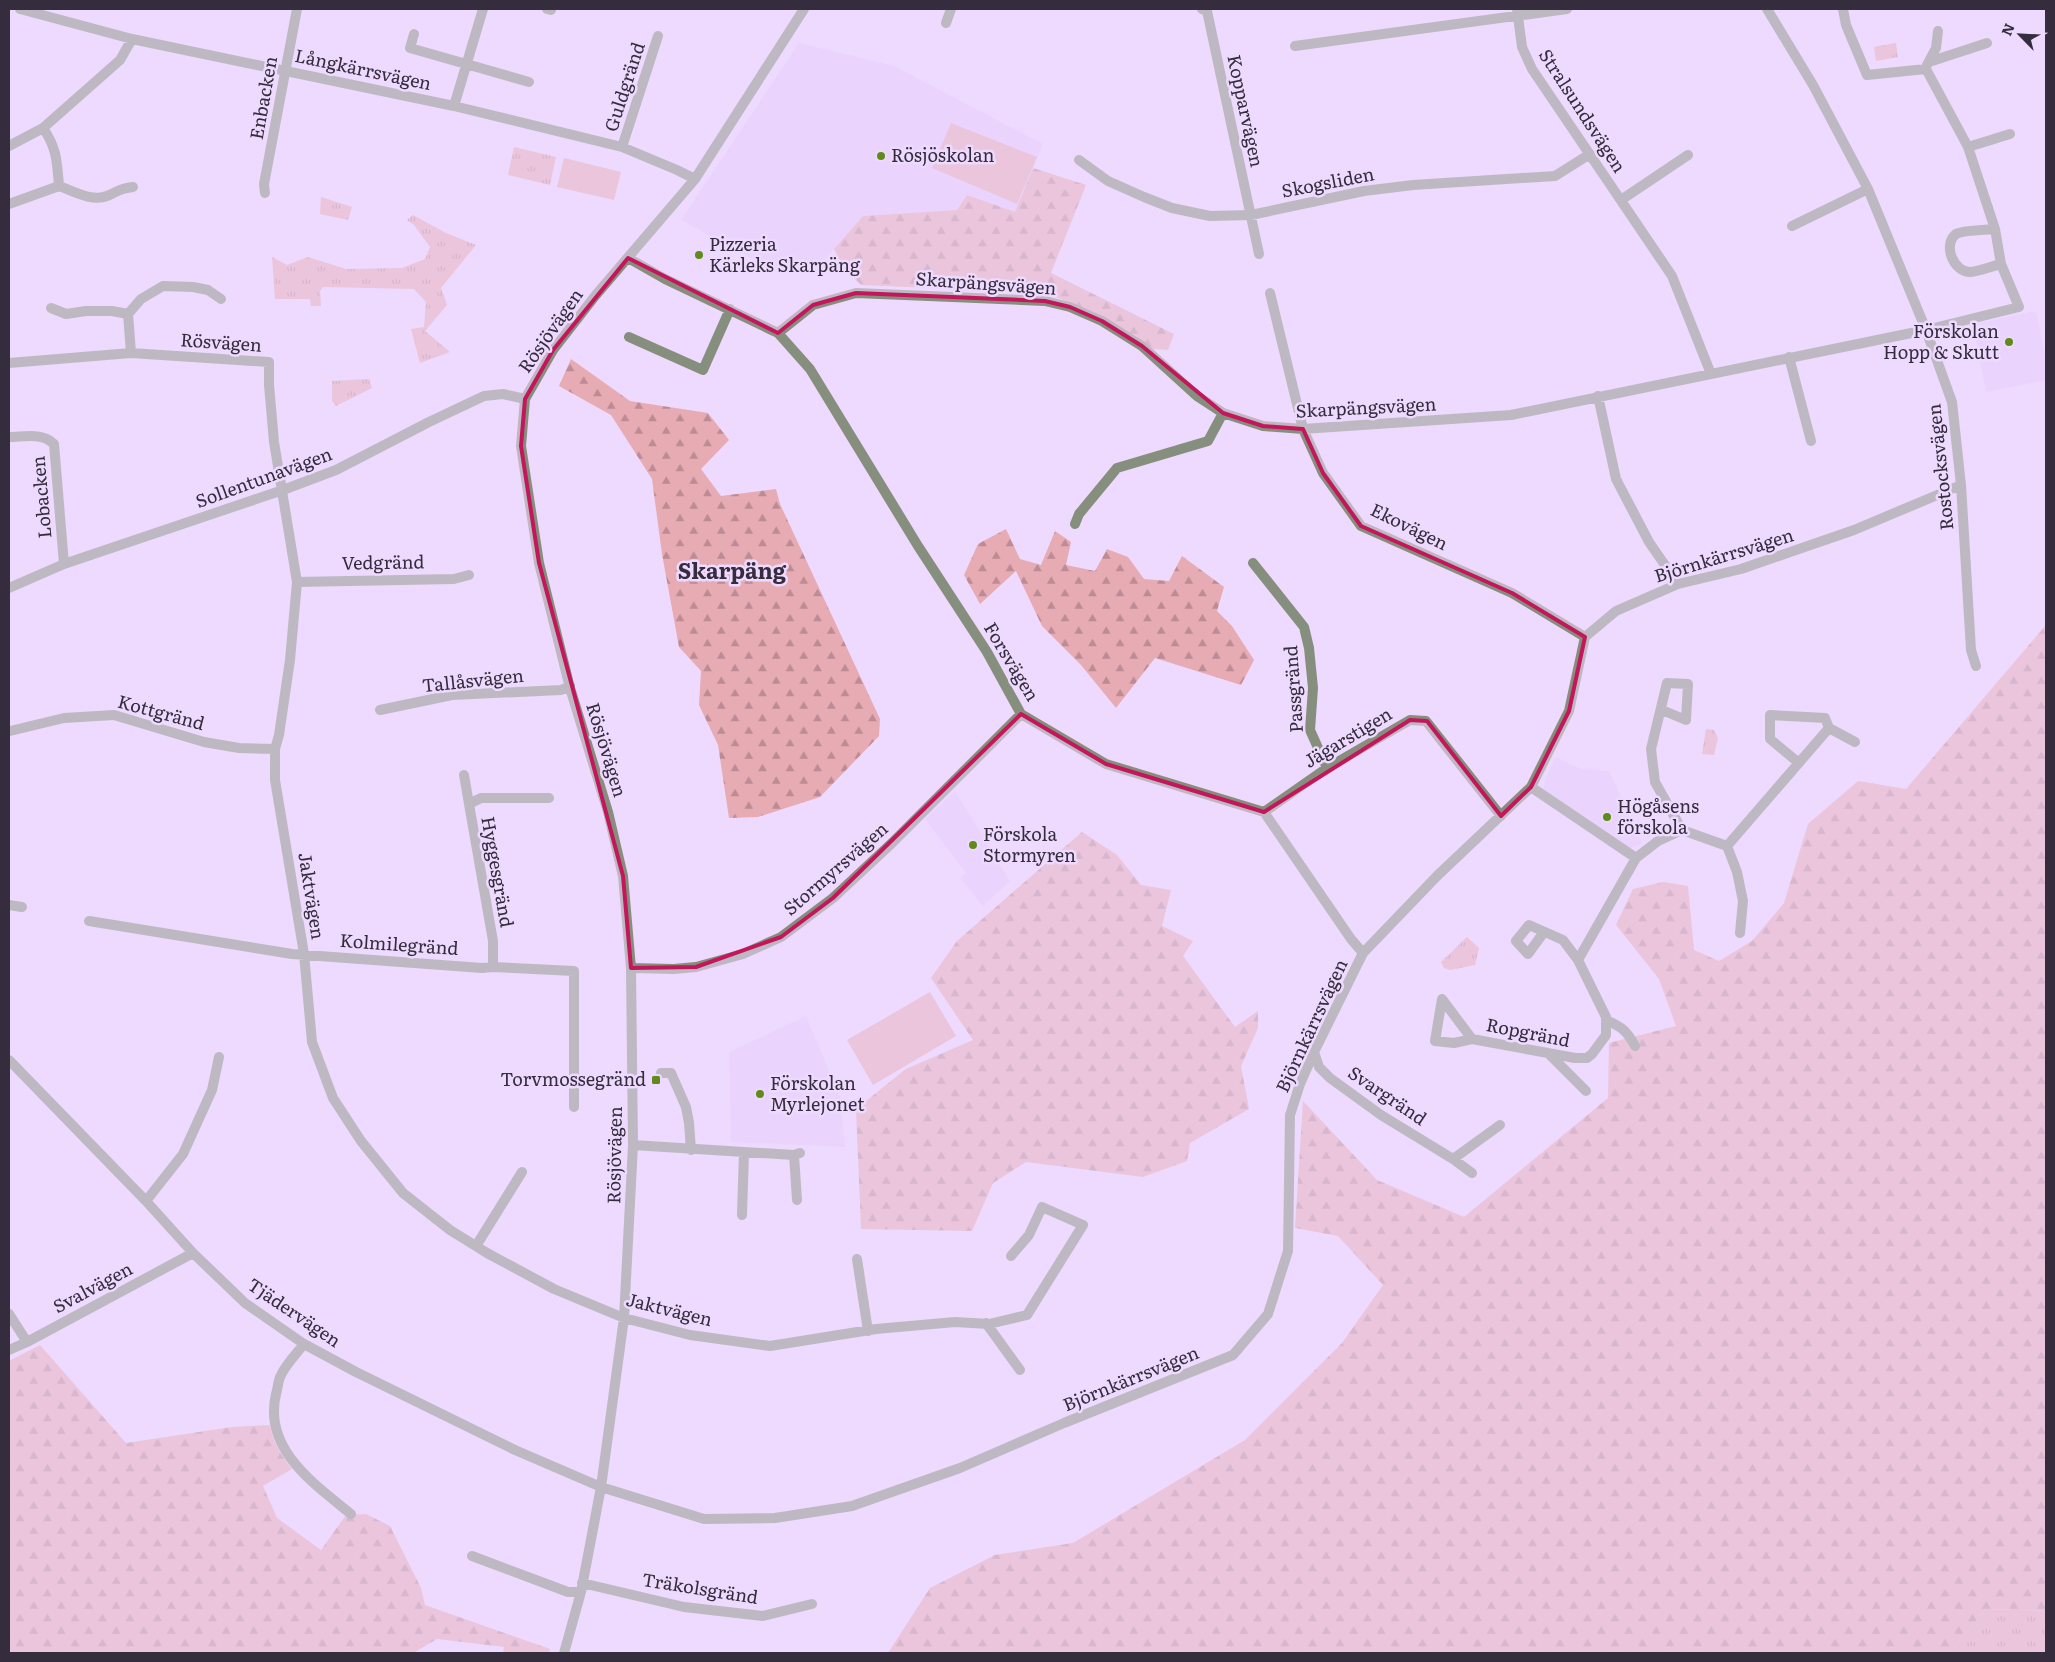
<svg xmlns="http://www.w3.org/2000/svg" width="2055" height="1662" font-family="Literata,serif">
	<defs>
		<pattern id="grass-tufts" width="24" height="20" patternUnits="userSpaceOnUse" patternTransform="scale(1.25)"><rect width="24" height="20" fill="#e7abb4"/><path d="M3 7l-1-3M5 7V3M7 7l1-3M15 17l-1-3M17 17v-4M19 17l1-3" fill="none" stroke="#bc8b94"/></pattern>
		<pattern id="forest-firs" width="22" height="20" patternUnits="userSpaceOnUse" patternTransform="scale(1.25)"><rect width="22" height="20" fill="#e7abb4"/><path d="M5 1l3.5 6h-7zM16 11l3.5 6h-7z" fill="#bc8b94"/></pattern>
	</defs>
	<rect width="100%" height="100%" fill="#eddafe"/>
	<path fill="#e7ccff" d="M799,43L894,66L1043,144L1015,212L967,195L957,210L863,216L821,264L783,275L681,220Z
		M2036,311L2046,361V380L1986,392L1973,324Z
		M1556,757L1581,769L1609,771L1642,843L1629,849L1544,789L1545,780Z
		M955,791L1010,881L983,906L960,878L966,873L925,819Z
		M806,1016L840,1097L845,1147L731,1142L729,1052Z"/>
	<path fill="url(#grass-tufts)" d="M1896,43L1898,57L1876,61L1874,47Z
		M514,147L556,157L550,185L508,175Z
		M321,197L352,207L348,220L320,214Z
		M413,215L446,233L476,245L441,288L447,305L425,331L450,352L420,363L411,329L424,327L426,302L414,289L323,287L320,291L321,306H311L310,299H275L272,257L287,265L308,257L346,269L402,268L425,259L430,247L414,225L407,220Z
		M369,379L372,388L336,406L332,401V381Z
		M1706,729L1714,730L1718,738L1714,755L1702,754Z
		M1467,937L1479,948L1475,965L1450,970L1444,968L1441,962Z
		M1986,1609L2046,1611V1653H1950Z"/>
	<path fill="url(#forest-firs)" d="M1033,168L1086,185L1051,273L1174,334L1168,350L1153,349L1136,336L1092,311L1045,293L861,285L843,267L834,249L863,216L957,210L967,195L1015,212Z
		M571,359L630,401L708,413L729,440L701,469L721,496L776,489L780,504L880,719L879,736L820,797L758,817L729,818L718,745L699,705L701,671L679,647L662,554L652,479L611,415L559,386Z
		M1006,529L1020,559L1041,565L1055,531L1071,542L1066,565L1095,571L1107,549L1128,557L1144,579L1169,581L1182,556L1224,587L1217,611L1232,626L1254,660L1241,685L1155,658L1116,708L1081,665L1042,626L1016,571L980,604L964,575L978,544Z
		M2046,625V1611L1986,1609L1950,1653H888L930,1588L995,1555L1073,1543L1245,1440L1342,1343L1383,1285L1338,1236L1295,1228L1303,1101L1377,1180L1464,1217L1608,1098L1609,1043L1676,1026L1659,979L1616,925L1633,889L1663,882L1688,886L1694,950L1719,961L1752,941L1784,903L1808,824L1858,781L1906,789Z
		M1082,832L1117,855L1141,885L1171,890L1162,926L1193,941L1183,956L1235,1027L1258,1011V1028L1241,1066L1249,1109L1190,1143L1187,1161L1143,1177L1026,1162L993,1183L972,1231L861,1229L856,1109L906,1069L973,1040L931,978L957,941Z
		M40,1345L126,1443L232,1427L270,1425C273,1443 281,1455 292,1469L263,1486L277,1518L321,1550L346,1515L366,1514L390,1526L421,1588L425,1605L550,1649L549,1653H503L504,1647L437,1639L413,1653H9V1361Z"/>
	<path fill="#e7abb4" d="M951,123L1037,157L1017,204L932,168Z
		M564,158L621,172L614,200L557,187Z
		M930,992L956,1036L873,1085L847,1040Z"/>
	<g fill="none" stroke-linecap="round" stroke-linejoin="round">
		<path stroke="#868f7d" stroke-width="10" d="M20,9L132,39L454,106L622,147L677,170L695,179
			M547,9L551,10
			M1202,9L1207,11L1259,254
			M1517,9L1522,47L1532,69L1672,276L1711,374
			M1767,9L1813,85L1868,189L1926,330L1952,402L1961,485L1971,650L1976,666
			M1843,9L1846,25L1867,75L1926,69L1968,147L1995,229
			M946,23L951,9
			M414,34L410,48L529,82
			M1295,46L1567,9
			M1929,62L1987,43
			M1927,65L1936,48L1938,31
			M454,106L483,9
			M43,128C57,148 57,162 59,186C73,191 92,202 107,196C120,191 117,189 133,187
			M9,146L43,128L120,60L132,39
			M622,147L658,36
			M1968,147L2010,134
			M1079,160L1108,181L1144,197L1172,208L1210,216L1251,215L1364,191L1413,185L1555,176L1590,154
			M265,193L264,184L297,9
			M1621,200L1688,155
			M9,204L59,186
			M1792,226L1868,189
			M628,258L665,279L778,333L810,369L918,546L987,652L1021,714L1106,764L1264,812L1351,939L1363,953
			M1270,293L1303,429L1323,473L1361,526L1512,593L1585,637
			M51,308L66,314L86,311H112L128,314L131,353
			M128,314L141,299L163,286L193,287L208,290L221,299
			M778,333L813,305L856,293L1045,301L1070,307L1102,321L1142,346L1197,396L1223,413L1263,426L1303,429L1511,415L1926,330L2019,307L2001,264L1995,229C1987,230 1962,230 1956,234C1942,245 1954,273 1971,272C1981,271 1992,266 2001,264
			M629,337L703,370L730,309
			M1789,357L1811,441
			M9,363L131,353L269,362V385L274,442L297,582L290,660L279,735L275,749V780L304,954L312,1042L333,1098L361,1141L403,1193L450,1230L487,1253L554,1289L624,1318L690,1335L770,1346L876,1329L955,1322L989,1324L1027,1315L1083,1225L1042,1207L1029,1235L1011,1256
			M1598,396L1616,479L1649,542L1678,584
			M9,437C24,437 42,432 54,444L64,564
			M1075,524L1079,514L1117,468L1208,441L1223,413
			M1253,563L1304,627L1309,648L1313,688L1310,730L1327,768
			M297,582L454,579L469,575
			M9,588L64,564L283,490L336,470L429,422L484,396L503,394L525,399
			M380,710L452,695L561,690L570,686
			M1662,710L1686,720L1688,684L1667,683L1651,749L1655,782L1682,830
			M1829,728L1855,742
			M10,731L64,718L114,715L204,742L239,748L275,749
			M464,775L469,804
			M1531,787L1636,858
			M1264,812L1327,768L1410,720L1426,721L1501,816
			M1727,846L1829,728L1825,718L1770,715V739L1799,763
			M9,905L22,907
			M89,921L292,954L482,968L493,967L574,971V1107
			M1544,932L1528,954L1516,941L1529,925L1563,940L1578,960
			M493,967V941L469,804L481,798H549
			M631,968L674,969L696,967L743,954L781,937L833,898L892,843L1021,714
			M1606,1020C1622,1027 1627,1031 1635,1046
			M1472,1039L1454,1043L1435,1041L1442,999L1472,1039L1575,1058H1587L1592,1054L1606,1035V1017L1578,960L1636,858L1658,841L1682,830L1727,846L1737,872L1743,901L1740,933
			M1314,1052L1319,1067L1330,1078L1381,1115L1453,1159L1472,1173
			M1550,1055L1586,1091
			M9,1060L146,1201L193,1253L245,1303L304,1344L356,1372L515,1450L601,1487L704,1519L775,1518L852,1506L960,1468L1064,1423L1233,1355L1268,1314L1288,1251L1290,1115L1300,1084L1314,1052L1363,953L1437,876L1531,787L1569,711L1585,637L1616,611L1678,584L1741,569L1854,530L1961,485
			M661,1073H671L686,1107L689,1123L691,1150
			M633,1145L794,1155L800,1153
			M794,1155L797,1200
			M1453,1159L1500,1125
			M146,1201L183,1154L212,1090L219,1057
			M742,1215L744,1152
			M476,1246L522,1172
			M857,1259L868,1331
			M9,1314L27,1342
			M986,1323L1020,1370
			M304,1344C297,1353 286,1364 281,1375C278,1380 278,1388 276,1394C263,1449 313,1483 351,1514
			M9,1350L27,1342L193,1253
			M472,1556L568,1592H581
			M582,1583L684,1607L763,1616L812,1604
			M564,1653L581,1592L601,1487L624,1318L633,1145L631,968L623,876L608,812L570,688L539,563L521,446L525,399L553,350L595,296L695,179L804,9"/>
	</g>
	<path d="M0 0H2055V1662H0ZM628,258L778,333L813,305L856,293L1045,301L1070,307L1102,321L1142,346L1223,413L1263,426L1303,429L1323,473L1361,526L1512,593L1585,637L1569,711L1531,787L1501,816L1427,721L1410,720L1264,812L1106,764L1021,714L833,898L781,937L696,967L631,968L623,876L539,563L521,446L525,399L553,350Z" fill="#eddafe" fill-opacity=".55" fill-rule="evenodd"/>
	<path fill="none" stroke="#c2185b" stroke-width="4" stroke-linejoin="round" d="M628,258L778,333L813,305L856,293L1045,301L1070,307L1102,321L1142,346L1223,413L1263,426L1303,429L1323,473L1361,526L1512,593L1585,637L1569,711L1531,787L1501,816L1427,721L1410,720L1264,812L1106,764L1021,714L833,898L781,937L696,967L631,968L623,876L539,563L521,446L525,399L553,350Z"/>
	<g fill="#608a19" stroke="#eddafe" stroke-width="2">
		<circle cx="881" cy="156" r="5"/>
		<circle cx="699" cy="255" r="5"/>
		<circle cx="2009" cy="342" r="5"/>
		<circle cx="1607" cy="817" r="5"/>
		<circle cx="973" cy="845" r="5"/>
		<rect x="651" y="1075" width="10" height="10" rx="2.5"/>
		<circle cx="760" cy="1094" r="5"/>
	</g>
	<g text-anchor="middle" stroke-width="5" stroke-linejoin="round" paint-order="stroke">
		<g font-size="18" fill="#352c3d" stroke="#eddafe">
			<text transform="translate(363 70) rotate(12)" y="6">Långkärrsvägen</text>
			<text transform="translate(625 87) rotate(-72)" y="6">Guldgränd</text>
			<text transform="translate(264 98) rotate(-80)" y="6">Enbacken</text>
			<text transform="translate(1245 111) rotate(78)" y="6">Kopparvägen</text>
			<text transform="translate(1582 111) rotate(57)" y="6">Stralsundsvägen</text>
			<text transform="translate(1328 183) rotate(-11)" y="6">Skogsliden</text>
			<text transform="translate(986 284) rotate(4)" y="6">Skarpängsvägen</text>
			<text transform="translate(551 331) rotate(-55)" y="6">Rösjövägen</text>
			<text transform="translate(221 343) rotate(4)" y="6">Rösvägen</text>
			<text transform="translate(1366 408) rotate(-3)" y="6">Skarpängsvägen</text>
			<text transform="translate(1941 467) rotate(-96)" y="6">Rostocksvägen</text>
			<text transform="translate(264 478) rotate(-20)" y="6">Sollentunavägen</text>
			<text transform="translate(42 497) rotate(-95)" y="6">Lobacken</text>
			<text transform="translate(1409 527) rotate(26)" y="6">Ekovägen</text>
			<text transform="translate(1724 556) rotate(-17)" y="6">Björnkärrsvägen</text>
			<text transform="translate(383 563) rotate(-1)" y="6">Vedgränd</text>
			<text transform="translate(1011 662) rotate(59)" y="6">Forsvägen</text>
			<text transform="translate(473 681) rotate(-6)" y="6">Tallåsvägen</text>
			<text transform="translate(1294 689) rotate(-94)" y="6">Passgränd</text>
			<text transform="translate(161 713) rotate(15)" y="6">Kottgränd</text>
			<text transform="translate(1348 738) rotate(-31)" y="6">Jägarstigen</text>
			<text transform="translate(606 750) rotate(73)" y="6">Rösjövägen</text>
			<text transform="translate(836 869) rotate(-41)" y="6">Stormyrsvägen</text>
			<text transform="translate(497 872) rotate(80)" y="6">Hyggesgränd</text>
			<text transform="translate(311 896) rotate(81)" y="6">Jaktvägen</text>
			<text transform="translate(399 945) rotate(4)" y="6">Kolmilegränd</text>
			<text transform="translate(1312 1026) rotate(-65)" y="6">Björnkärrsvägen</text>
			<text transform="translate(1528 1033) rotate(11)" y="6">Ropgränd</text>
			<text transform="translate(1387 1096) rotate(34)" y="6">Svargränd</text>
			<text transform="translate(615 1155) rotate(-89)" y="6">Rösjövägen</text>
			<text transform="translate(93 1288) rotate(-28)" y="6">Svalvägen</text>
			<text transform="translate(669 1310) rotate(14)" y="6">Jaktvägen</text>
			<text transform="translate(294 1313) rotate(34)" y="6">Tjädervägen</text>
			<text transform="translate(1131 1379) rotate(-22)" y="6">Björnkärrsvägen</text>
			<text transform="translate(700 1589) rotate(9)" y="6">Träkolsgränd</text>
		</g>
		<g font-size="18" fill="#352c3d" stroke="#eddafe" text-anchor="start">
			<text x="891" y="162">Rösjöskolan</text>
			<text x="709" y="251">Pizzeria<tspan x="709" dy="21">Kärleks Skarpäng</tspan></text>
			<text x="1999" y="338" text-anchor="end">Förskolan<tspan x="1999" dy="21">Hopp &amp; Skutt</tspan></text>
			<text x="1617" y="813">Högåsens<tspan x="1617" dy="21">förskola</tspan></text>
			<text x="983" y="841">Förskola<tspan x="983" dy="21">Stormyren</tspan></text>
			<text x="646" y="1086" text-anchor="end">Torvmossegränd</text>
			<text x="770" y="1090">Förskolan<tspan x="770" dy="21">Myrlejonet</tspan></text>
		</g>
		<g font-size="22" font-weight="bold" fill="#352c3d" stroke="#eddafe">
			<text x="732" y="579">Skarpäng</text>
		</g>
	</g>
	<rect width="2055" height="1662" fill="none" stroke="#352c3d" stroke-width="20"/>
	<g transform="translate(2020 35) rotate(294)" stroke="#eddafe" stroke-width="4" paint-order="stroke">
	<path d="M0-4L9 19L0 12L-9 19Z" fill="#352c3d"/>
	<text y="-8" font-size="14" font-weight="bold" text-anchor="middle" fill="#352c3d">N</text>
	</g>
</svg>
